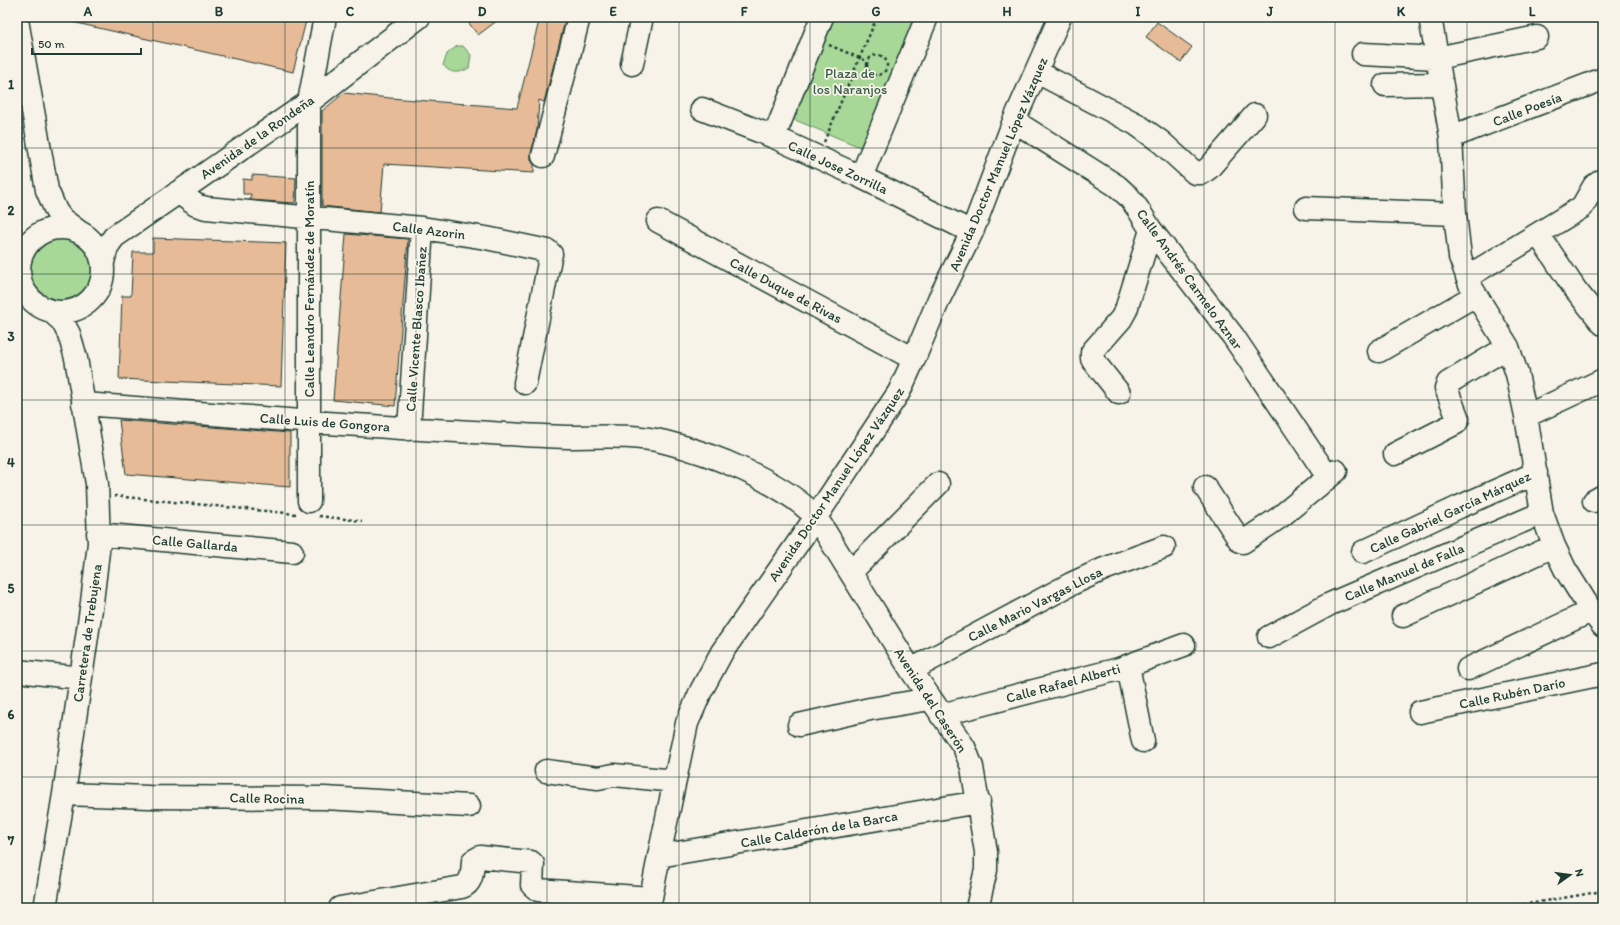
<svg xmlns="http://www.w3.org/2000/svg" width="1620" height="925" font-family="Itim,sans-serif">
	<rect width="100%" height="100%" fill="#f7f3e8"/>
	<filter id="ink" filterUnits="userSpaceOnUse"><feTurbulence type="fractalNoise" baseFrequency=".025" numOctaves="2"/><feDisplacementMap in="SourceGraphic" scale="8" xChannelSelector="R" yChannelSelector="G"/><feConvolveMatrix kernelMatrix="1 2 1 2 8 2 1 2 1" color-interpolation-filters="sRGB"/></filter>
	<g filter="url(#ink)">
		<path fill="#a8d898" stroke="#648a66" d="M830,17H923L867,150L788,117Z
			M457,46H463L471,55L469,68C459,74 450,74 443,65L447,54Z
			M26 271a35 35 0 1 1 70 0a35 35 0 1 1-70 0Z"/>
		<path fill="#e7bb97" stroke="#1f3d34" d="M72,17H307L293,72L72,22Z
			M464,17H502L478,35Z
			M540,17H566L544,102L539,100L537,130L531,153V160L534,165V173L384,164L380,212L322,206V111L344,93L390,98L517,108Z
			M1157,22L1192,47L1181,62L1146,37Z
			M252,175L296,178L295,203L250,200L251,194H243V179L252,180Z
			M346,234L408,239L395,406L333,400Z
			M153,238L286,243L281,386L119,379L122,296H131L133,252H153Z
			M119,420L290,433V487L126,474Z"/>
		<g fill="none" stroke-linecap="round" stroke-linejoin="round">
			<g stroke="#1f3d34" stroke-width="25">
				<path id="minor" d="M1430,17L1451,137L1455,214L1460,257L1471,287L1508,347L1517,374L1526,416L1542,513L1554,546L1565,569L1592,612L1603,626
					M17,20L47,190L56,211L62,219L78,231
					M1363,54L1437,58L1537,37
					M632,64L642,17
					M1037,72L1136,124L1161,142L1195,173H1202L1209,168L1255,115
					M1385,85L1441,84
					M702,109L774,137L861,177L972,232
					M1014,121L1117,186L1129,197L1138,209L1151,230L1233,336L1328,477
					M774,137L822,17
					M1451,137L1603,79
					M543,156L579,17
					M861,177L927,17
					M178,192L196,205L206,208L422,228L486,238L548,251L551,254L550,258L525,383
					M1306,208L1455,214
					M658,221L914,359
					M19 270a42 42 0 1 1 84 0a42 42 0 1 1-84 0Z
					M1538,234L1575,289L1603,324
					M103,262L107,247L114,237L309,102L419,17
					M1467,277L1582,207L1594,186L1603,180
					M1379,351L1476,295
					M1119,393L1092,359V352L1121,319L1126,310L1151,230
					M83,404C208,413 332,425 457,431C494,433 530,436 567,437C600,437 632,434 665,442C713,454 781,481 816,517L911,670L964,747L972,767L986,852V870L977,908
					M1526,416L1603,380
					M409,429L422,228
					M1395,454L1456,423L1458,419L1446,388L1448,383L1508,347
					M1205,487L1240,541L1243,542L1280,517L1336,471
					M309,501V102L325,17
					M1594,501L1603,496
					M98,534L292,552
					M1363,552L1459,507L1536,473
					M851,572L938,484
					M1403,616L1554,546
					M1269,637L1330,604L1542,513
					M1128,666L1143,741
					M1468,669L1591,611
					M911,670L1071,584L1104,569L1164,547
					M17,671L81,678
					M1420,712L1603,674
					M941,715L1119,669L1184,645
					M799,725L870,709L930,699
					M546,771L598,778L614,775L675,781
					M64,794L149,797L324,798L469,806
					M659,856L979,802
					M45,908L64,794L92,602L99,543L97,484L76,358L69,334L62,321L52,312
					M340,908L462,887C473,883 472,871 473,861L480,857L531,862L533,864L532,885L538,890L651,898
					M649,908L659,856L687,723L701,691L722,652L816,517L899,392L914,359L939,299L972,232L1014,121L1060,17"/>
			</g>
			<path stroke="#1f3d34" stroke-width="2.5" stroke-dasharray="3 3" stroke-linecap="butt" d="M829,45L867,61
				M867 65a10 10 0 1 1 20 0a10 10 0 1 1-20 0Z
				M824,142L877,17
				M114,496L296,514
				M319,516L362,521
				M1493,908L1534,903L1603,891"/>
			<use href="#minor" stroke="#f7f3e8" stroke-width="22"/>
		</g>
	</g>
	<path fill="none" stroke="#1f3d34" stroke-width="1" stroke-opacity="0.55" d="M153,17V908M285,17V908M416,17V908M547,17V908M679,17V908M810,17V908M941,17V908M1073,17V908M1204,17V908M1335,17V908M1467,17V908M17,148H1603M17,274H1603M17,400H1603M17,525H1603M17,651H1603M17,777H1603"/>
	<g text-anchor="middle" stroke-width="3.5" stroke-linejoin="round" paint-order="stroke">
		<g font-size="14" fill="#3a5c48" stroke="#f7f3e8">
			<text x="850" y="78">Plaza de<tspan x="850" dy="16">los Naranjos</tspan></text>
		</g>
		<g font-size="14" fill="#1f3d34" stroke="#f7f3e8">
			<text transform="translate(1527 109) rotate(-21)" y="5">Calle Poesía</text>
			<text transform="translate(257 137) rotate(-35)" y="5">Avenida de la Rondeña</text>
			<text transform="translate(998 164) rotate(-67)" y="5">Avenida Doctor Manuel López Vázquez</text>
			<text transform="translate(838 167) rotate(25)" y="5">Calle Jose Zorrilla</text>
			<text transform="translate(429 230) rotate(7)" y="5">Calle Azorin</text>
			<text transform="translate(1190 279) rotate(54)" y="5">Calle Andrés Carmelo Aznar</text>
			<text transform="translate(309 289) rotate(-90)" y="5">Calle Leandro Fernández de Moratín</text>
			<text transform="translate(786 290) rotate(28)" y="5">Calle Duque de Rivas</text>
			<text transform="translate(416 329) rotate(-86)" y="5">Calle Vicente Blasco Ibañez</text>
			<text transform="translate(325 422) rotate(4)" y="5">Calle Luis de Gongora</text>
			<text transform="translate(836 484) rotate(-56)" y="5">Avenida Doctor Manuel López Vázquez</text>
			<text transform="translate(1450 512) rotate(-25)" y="5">Calle Gabriel García Márquez</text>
			<text transform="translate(195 543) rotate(5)" y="5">Calle Gallarda</text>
			<text transform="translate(1404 572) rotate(-23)" y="5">Calle Manuel de Falla</text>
			<text transform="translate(1035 604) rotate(-27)" y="5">Calle Mario Vargas Llosa</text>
			<text transform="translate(87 633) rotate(-82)" y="5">Carretera de Trebujena</text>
			<text transform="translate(1063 683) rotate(-15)" y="5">Calle Rafael Alberti</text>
			<text transform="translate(1512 693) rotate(-12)" y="5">Calle Rubén Darío</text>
			<text transform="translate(931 700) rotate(57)" y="5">Avenida del Caserón</text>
			<text transform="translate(267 798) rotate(1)" y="5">Calle Rocina</text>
			<text transform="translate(819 829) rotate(-10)" y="5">Calle Calderón de la Barca</text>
		</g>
	</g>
	<rect width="1620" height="925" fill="none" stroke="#f7f3e8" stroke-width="44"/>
	<g transform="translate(1570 875) rotate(76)" stroke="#f7f3e8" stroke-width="3" paint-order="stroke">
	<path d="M0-3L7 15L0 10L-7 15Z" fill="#1f3d34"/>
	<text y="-6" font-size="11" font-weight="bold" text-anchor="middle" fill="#1f3d34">N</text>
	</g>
	<path d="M32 48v6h109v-6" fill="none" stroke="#1f3d34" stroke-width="2"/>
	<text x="38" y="48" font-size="12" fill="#1f3d34" stroke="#f7f3e8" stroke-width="3" paint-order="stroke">50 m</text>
	<rect x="22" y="22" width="1576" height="881" fill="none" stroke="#1f3d34" stroke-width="1.5"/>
	<g font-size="13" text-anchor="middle" font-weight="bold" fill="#1f3d34">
		<text x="88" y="16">A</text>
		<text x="219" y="16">B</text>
		<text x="350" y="16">C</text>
		<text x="482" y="16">D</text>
		<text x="613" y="16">E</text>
		<text x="744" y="16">F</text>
		<text x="876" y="16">G</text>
		<text x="1007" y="16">H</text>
		<text x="1138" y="16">I</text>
		<text x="1270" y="16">J</text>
		<text x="1401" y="16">K</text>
		<text x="1532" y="16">L</text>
		<text x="11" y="89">1</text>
		<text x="11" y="215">2</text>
		<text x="11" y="341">3</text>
		<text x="11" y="467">4</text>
		<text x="11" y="593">5</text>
		<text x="11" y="719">6</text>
		<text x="11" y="845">7</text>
	</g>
</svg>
